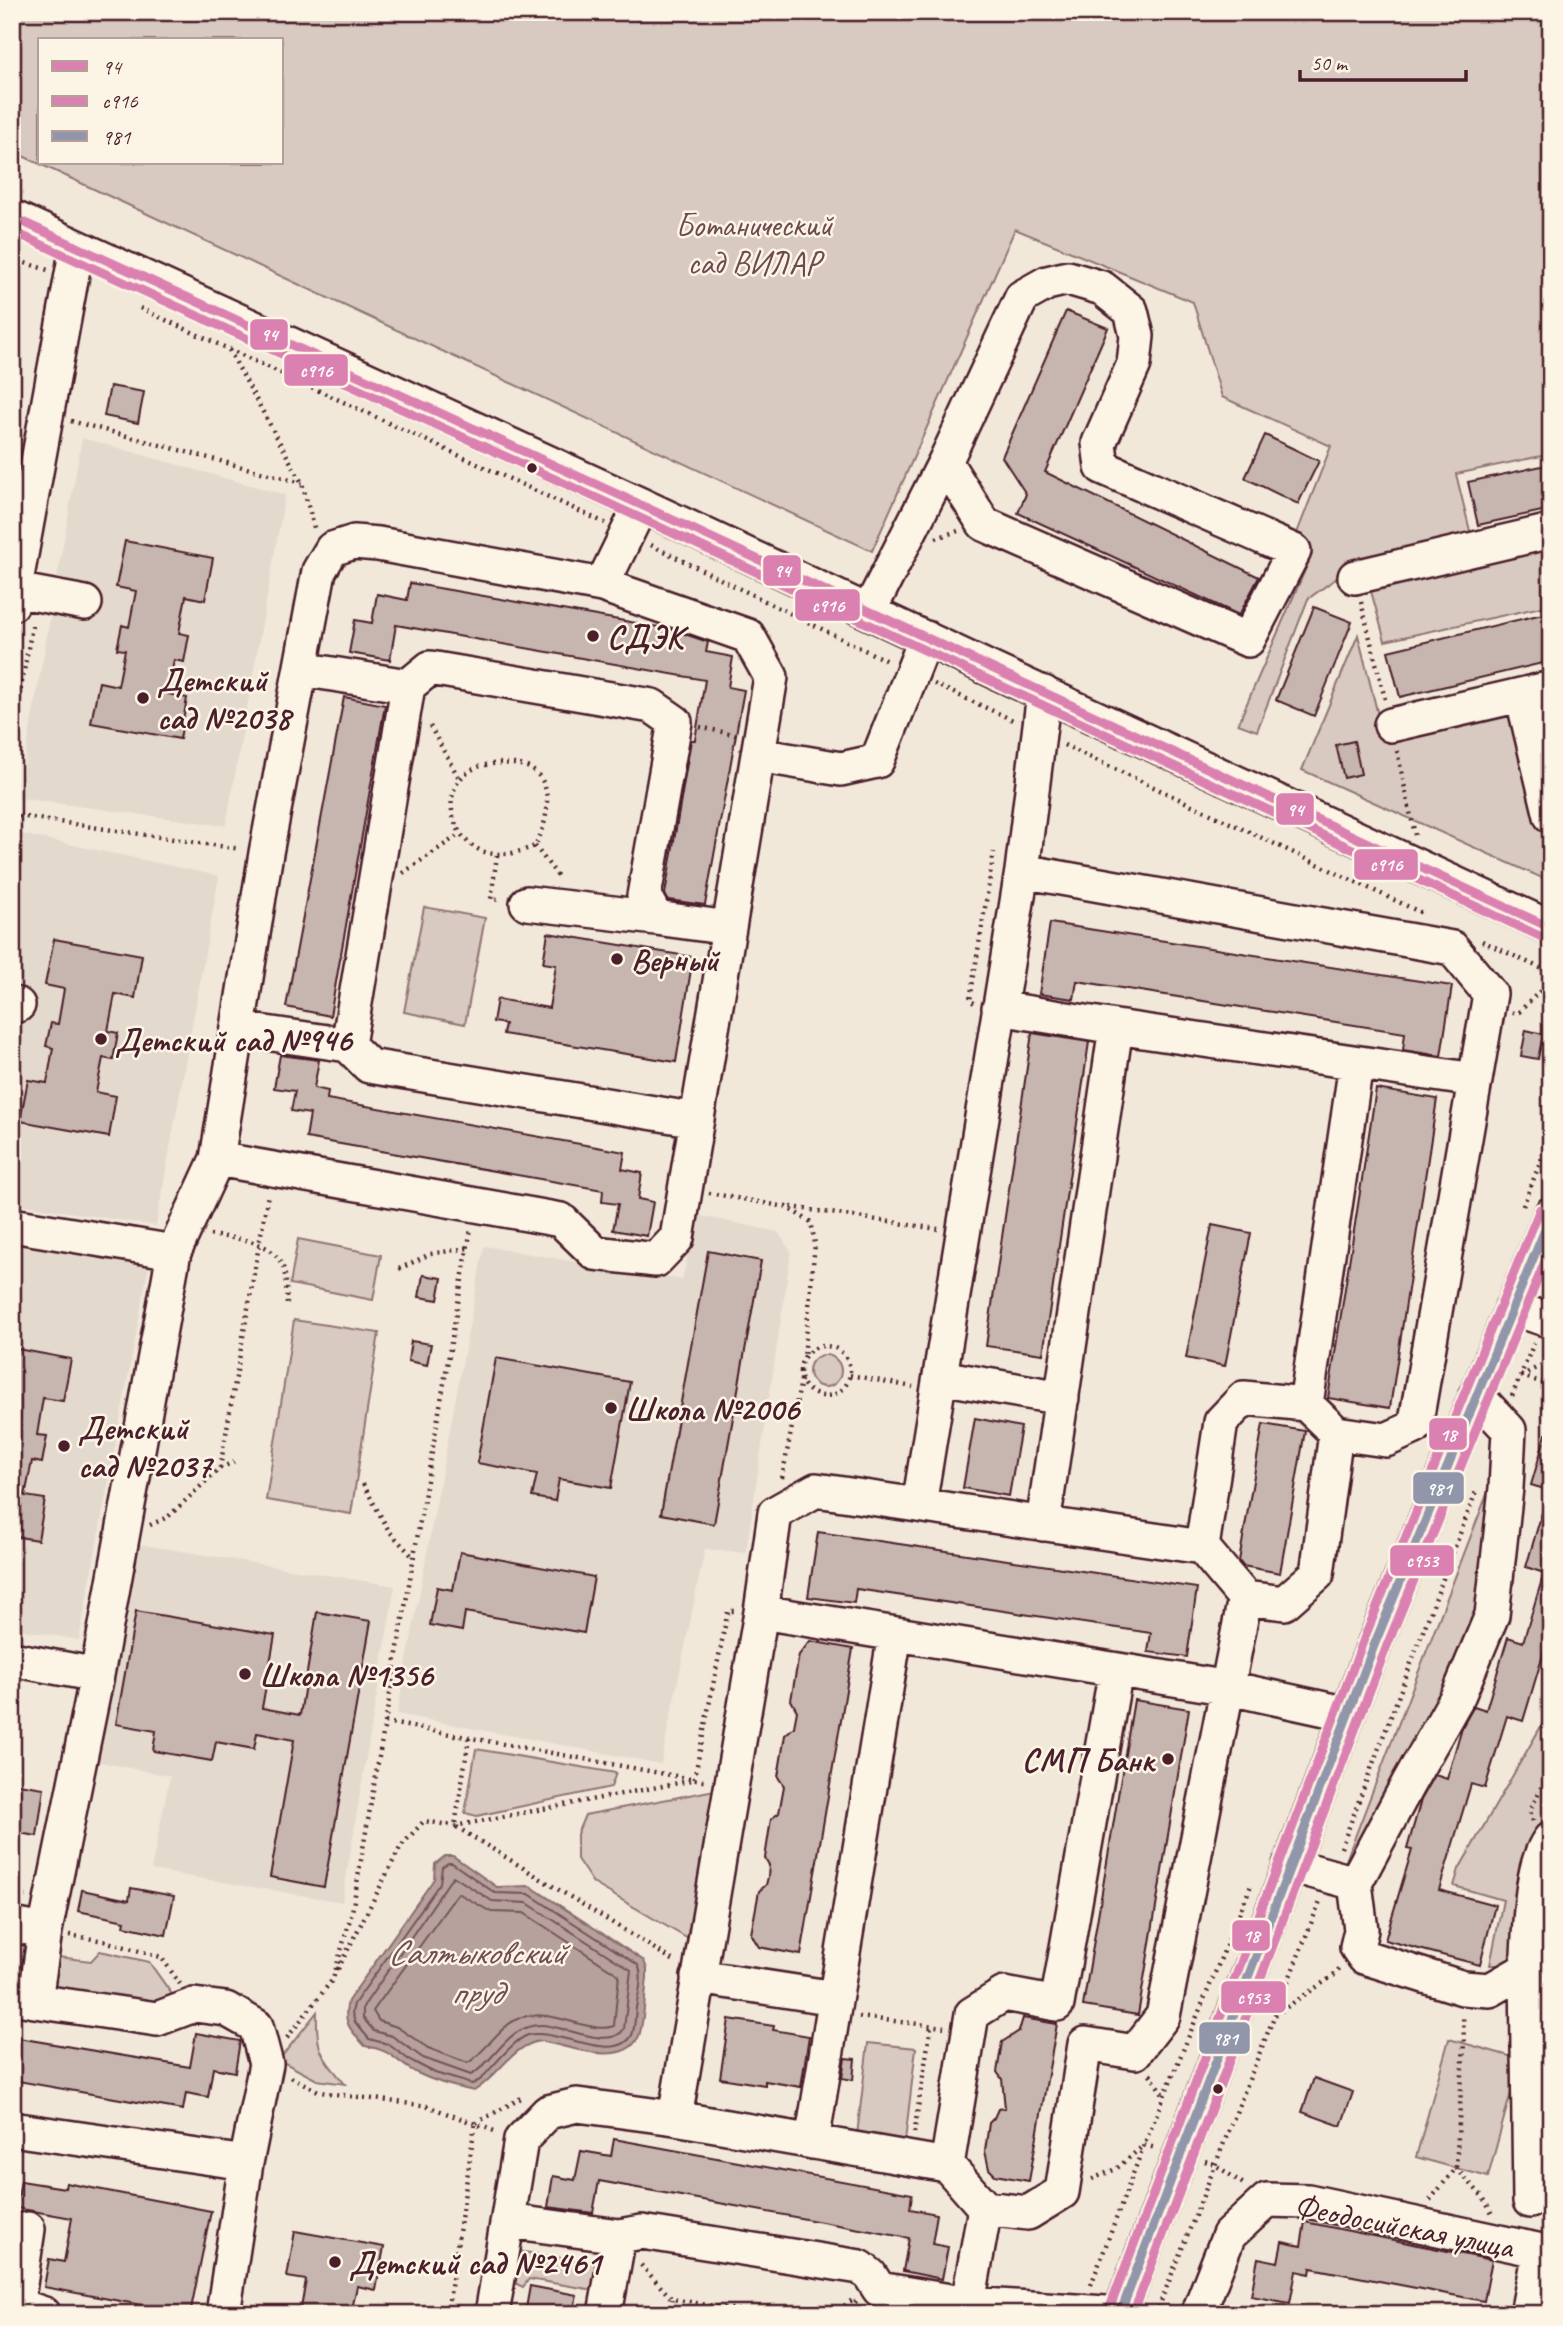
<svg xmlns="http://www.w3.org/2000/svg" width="1563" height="2326" font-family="Caveat,sans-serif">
	<rect width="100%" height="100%" fill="#f1e8da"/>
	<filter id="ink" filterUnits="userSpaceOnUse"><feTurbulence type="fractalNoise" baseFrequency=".0143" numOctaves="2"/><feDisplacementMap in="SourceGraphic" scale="14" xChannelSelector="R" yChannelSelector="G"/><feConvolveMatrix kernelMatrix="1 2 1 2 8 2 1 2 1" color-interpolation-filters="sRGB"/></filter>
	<g filter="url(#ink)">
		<path fill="#e4d9cd" d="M82,438L285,495L226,826L18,798Z
			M12,832L219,876L156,1226L12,1203Z
			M697,1215L778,1232L791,1252L746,1553L705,1549L661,1764L397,1714L484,1246L682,1280Z
			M12,1239L149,1265L79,1640L12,1628Z
			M132,1543L395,1586L342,1902L151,1870L170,1776L94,1761Z"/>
		<path fill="#d8cac0" stroke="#917476" stroke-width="2" fill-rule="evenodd" d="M12,12H1551V454L1456,474L1472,539L1349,569L1308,599L1257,731L1238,724L1312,554L1297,533L1331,446L1222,397L1193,302L1015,229L872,551L12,151ZM40,40H282V163H40Z
			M1551,543V605L1385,641L1369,584Z
			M1358,635L1383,735L1512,709L1543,837L1551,841V882L1302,770Z
			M424,907L485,918L465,1024L404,1012Z
			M298,1239L381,1255L373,1300L290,1284Z
			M294,1320L379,1333L351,1514L266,1500Z
			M809 1371a16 16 0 1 1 32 0a16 16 0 1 1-32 0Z
			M1499,1463L1481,1615L1367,1838L1343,1868Z
			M1551,1709V1822L1529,1841L1509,1965H1490L1503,1900L1454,1886L1459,1869Z
			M476,1749L616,1773L611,1787L477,1816L465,1813Z
			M715,1790L690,1940L593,1883L577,1859V1834L585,1815Z
			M100,1951L149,1962L176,2000L163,2007L44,1993L50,1956L91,1961Z
			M317,2012C316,2051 320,2054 345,2084L317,2080L279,2060Z
			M1449,2039L1520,2059L1488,2177L1416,2157Z
			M868,2043L916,2048L905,2141L857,2135Z
			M512,2250L604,2265L600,2291L529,2279L523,2287L506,2279Z"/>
		<path fill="#b6a19c" stroke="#8b6d6f" stroke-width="2" d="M445,1856H453L497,1887L530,1886L644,1961L647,1969V1978C645,1992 644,2027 638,2038C622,2068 567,2046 541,2041C513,2044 498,2077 474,2091C454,2087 433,2081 415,2072C392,2059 394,2051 365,2046C351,2030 342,2024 348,2001L434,1879L435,1864Z"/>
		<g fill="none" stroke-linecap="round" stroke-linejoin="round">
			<path stroke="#755358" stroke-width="2" d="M448,1863H452L495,1893L529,1894L638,1965C644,1977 638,1995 636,2008C635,2016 635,2028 632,2035C616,2065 554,2027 528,2035C513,2040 492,2068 480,2080L472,2084L435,2073L408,2059L388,2044L369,2039L355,2022L352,2013L354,2004L440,1883L442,1867Z
				M453,1876L492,1901L527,1903L631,1970L624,2029C610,2051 563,2025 541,2025C507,2025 496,2061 471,2075L423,2058L392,2036L374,2031L363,2018V2007Z
				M458,1893L491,1912L524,1913L619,1975L614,2026C593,2035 551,2008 522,2017C499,2025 487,2051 468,2063L428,2048L397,2027L379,2021L373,2011Z"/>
		</g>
		<path fill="#c7b6af" stroke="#4a1f2b" stroke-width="2" d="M1066,311L1108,328L1045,472L1259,577L1239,615L1018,513L1026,494L1002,457Z
			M110,386L144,392L138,423L104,416Z
			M1265,435L1319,461L1298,504L1245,478Z
			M1551,464V509L1478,525L1468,482Z
			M125,541L213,558L205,600L186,596L179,633L189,635L184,662L174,660L168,694L187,698L180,739L91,723L99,682L118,686L125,650L117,649L122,625L129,627L136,591L116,587Z
			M410,583L670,629L708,642L706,652L733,657L728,687L744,690L705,905L668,900L665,894L691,740H695L705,680L396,625L390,660L349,653L355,620L372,623L377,594L407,600Z
			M1314,607L1352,622L1314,716L1276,700Z
			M1551,612V661L1400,697L1388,651Z
			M344,697L385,705L330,1016L286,1007Z
			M1354,741L1361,774L1344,778L1336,745Z
			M1050,923L1452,986L1441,1056L1403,1050L1405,1033L1077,981L1074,999L1039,994Z
			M548,933L693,957L676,1062L503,1034L505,1024L493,1022L497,999L549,1008L556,965L543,963Z
			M54,939L142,955L135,998L115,994L108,1031L118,1033L113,1060L103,1058L96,1092L116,1096L109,1137L20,1121L28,1080L47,1083L53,1048L46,1046L51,1023L58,1024L64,989L45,985Z
			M1526,1030L1543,1034L1538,1059L1521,1056Z
			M1032,1033L1089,1042L1043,1354L986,1346Z
			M280,1055L319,1060L314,1088L328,1091L327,1099L625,1152L622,1169L642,1173L638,1199L653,1202L647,1236L613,1230L618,1204L602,1202L603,1190L306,1138L310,1114L291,1111L295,1091L274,1088Z
			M1376,1089L1437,1099L1390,1408L1328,1398Z
			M1212,1225L1251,1233L1225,1366L1186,1358Z
			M708,1251L761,1261L714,1524L661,1514Z
			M423,1275L442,1278L438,1300L419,1297Z
			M411,1341L431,1344L427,1365L408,1361Z
			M12,1348L71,1359L63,1401L43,1398L37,1435L47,1436L42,1463L32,1461L25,1496L45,1499L38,1540L12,1536Z
			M496,1358L630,1382L611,1488L559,1479L555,1501L532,1497L537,1474L477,1463Z
			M975,1418L1021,1427L1009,1496L963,1488Z
			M1263,1424L1305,1431L1280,1573L1243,1566L1239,1561Z
			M1546,1434L1551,1435V1491L1531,1485Z
			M1546,1499L1551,1500V1650L1545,1648L1523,1721L1507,1716L1485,1788L1471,1784L1439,1890L1495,1905L1480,1965L1385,1940L1412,1850L1407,1849L1421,1800L1435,1775L1447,1779L1462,1727L1474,1706L1486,1710L1508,1637L1523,1642L1544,1573L1526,1567Z
			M818,1532L1197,1588L1187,1657L1148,1652L1151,1633L856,1589L854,1603L808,1597Z
			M460,1552L594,1577L584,1633L465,1612L462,1631L430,1625L437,1587L453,1590Z
			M136,1611L275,1635L262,1708L300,1715L317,1612L371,1621L324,1887L270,1877L294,1740L257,1733L254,1749L216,1742L212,1761L153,1751L156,1731L116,1724Z
			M810,1641L853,1649L801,1955L759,1947L751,1934L759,1891L766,1885L768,1877L769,1865L765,1858L771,1819L779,1813L784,1786L778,1777L785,1735L794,1727L797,1711L791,1700L799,1655Z
			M1134,1700L1189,1709L1138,2015L1083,2006Z
			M12,1783L44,1788L37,1836L12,1832Z
			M131,1888L174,1896L166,1935L124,1926L125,1921L78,1911L82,1890L129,1900Z
			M1023,2018L1057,2024L1029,2181L995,2175L989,2169L985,2151L989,2123L994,2118L998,2109L1005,2108L1002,2079L997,2072L1002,2042L1019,2031Z
			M729,2019L774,2026L773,2030L809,2036L801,2087L765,2081V2085L720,2078Z
			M196,2033L240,2041L235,2072L213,2068L208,2097L186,2093L183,2110L12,2080V2037L190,2067Z
			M845,2058L855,2059L853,2080L842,2078Z
			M1314,2078L1353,2092L1341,2126L1302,2112Z
			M614,2139L912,2194L910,2209L937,2214L932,2244L948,2247L942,2279L903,2271L909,2238L599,2181L593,2213L548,2207L553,2176L575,2180L581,2151L611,2156Z
			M21,2181L65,2188L66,2183L211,2211L190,2314L44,2287L49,2259L64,2262L72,2218L16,2208Z
			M1305,2222L1492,2260L1484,2301L1311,2268L1310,2274L1296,2271L1290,2303L1251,2296L1258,2258L1278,2262L1282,2242L1301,2246Z
			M295,2231L384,2247L376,2290L357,2286L351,2314H300L306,2280L287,2277Z
			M530,2286L577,2295L573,2314H525Z"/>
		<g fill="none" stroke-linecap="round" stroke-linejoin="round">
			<g stroke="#4a1f2b" stroke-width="38">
				<path id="minor" d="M12,217L641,505L986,667L1551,928
					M1355,577L1551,531
					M15,590L85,603
					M12,604L77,247
					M869,611L945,462L1022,297L1047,283L1068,278L1102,288L1131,311L1137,336L1134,364L1099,443L1102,467L1294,551L1248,640L984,524L945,462
					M301,669L408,686
					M1522,695L1551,816
					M1391,725L1551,688
					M758,755L841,769L877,761L926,638
					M1022,871L1452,948L1490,994L1415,1427L1386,1440L1336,1433
					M527,903L656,918
					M12,1004L18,1005
					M999,1008L1116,1027
					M238,1029L348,1045L369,1066L697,1120
					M348,1045L408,686L430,668L652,706L675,722L644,896L656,918L729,928
					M217,1159L561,1220L595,1253L656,1260L677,1238L771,677L748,636L602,585
					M12,1225L174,1252
					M1512,1308L1551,1321
					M940,1377L1062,1398
					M1306,1404L1356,1064
					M919,1505L1022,871L1044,693
					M1043,1524L1116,1027L1475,1080
					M761,1612L1229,1688L1348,1714
					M12,1659L97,1675
					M1290,1865L1355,1883L1408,1784L1459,1694L1492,1615L1506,1488L1509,1430L1476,1395
					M1355,1883L1361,1930L1357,1947L1364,1957L1463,1988L1490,1990L1527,1969C1530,1935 1529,1863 1551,1838
					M12,1925L45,1931
					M1527,1969L1530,2201
					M698,1977L835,1998
					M12,1997L35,2001L45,1931L97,1675L174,1252L217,1159L266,853L319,571L332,549L354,542L378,544L602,585L641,505
					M35,2001L157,2019L194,2005L226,2009L256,2026L266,2064L246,2163L223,2314
					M675,2118L761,1612L775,1513L816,1490L1202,1547L1245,1598L1284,1603L1317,1574L1336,1433L1306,1404L1244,1398L1221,1422L1202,1547
					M12,2129L246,2163
					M812,2142L895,1634
					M947,2165L972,2014L1004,1994L1057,2004L1116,1670
					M985,2208L1028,2213L1062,2192L1085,2044L1135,2052L1163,2016L1245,1598
					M508,2221L619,2236L642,2232L860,2267L870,2275L879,2289L968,2304L1121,2314
					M28,2229L17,2305L44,2314
					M492,2314L521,2140L548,2112L577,2105L675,2118L947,2165L985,2208L966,2314
					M605,2314L619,2236
					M1120,2314L1375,1643L1551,1214
					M1198,2314L1229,2235L1267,2200L1308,2201L1551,2253
					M1527,2314L1539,2252"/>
			</g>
			<path stroke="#4a1f2b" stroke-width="4.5" stroke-dasharray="2 5" stroke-linecap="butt" d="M12,259L48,270
				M140,308L605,523
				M229,350L302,483L315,531
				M71,421L302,483
				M936,538L958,531
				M651,545L889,662
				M1361,602L1385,699
				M934,684L1015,721
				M430,726L460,780
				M700,727L736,735
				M12,738L33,621
				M1064,745L1424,914
				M1397,751L1415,835
				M499,763C512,764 526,763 536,773C555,789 546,828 535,846C524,850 511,855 498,854C451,854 432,783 478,767C484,765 492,764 499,763Z
				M12,815L240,849
				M535,846L560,879
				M497,855L491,899L501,900
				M403,873L460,834
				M1482,941L1551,973
				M974,1003L970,1000L994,852
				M1512,1013L1519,1012L1551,980
				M709,1193L786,1207L811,1222L815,1244L804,1357
				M1523,1206L1551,1135
				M791,1207L938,1229
				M210,1235C234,1239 270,1238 282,1265C287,1275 286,1293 287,1304
				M399,1269L430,1254L468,1248
				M800 1371a25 25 0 1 1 50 0a25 25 0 1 1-50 0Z
				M850,1375L913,1387
				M1521,1376L1551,1360
				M1521,1376L1551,1385
				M1512,1396L1534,1343
				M220,1468L234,1462
				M782,1478L801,1380
				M363,1484L389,1531L413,1557
				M150,1525L168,1517L220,1468L268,1194
				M385,1722L708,1782
				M469,1738L455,1826L676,1962
				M1533,1821L1530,1811L1551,1767
				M1341,1848L1477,1489
				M12,1893L26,1896
				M69,1935L104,1941L161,1957L180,1984
				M338,1969L401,1846L424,1821L455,1826L694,1780L728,1611H736
				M1275,2015L1336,1974L1341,1967
				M859,2017L944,2027
				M287,2038L333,1979L352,1912L471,1228
				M1150,2074L1164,2096
				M291,2077L320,2092L427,2106L497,2132
				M476,2123L523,2097
				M914,2133L931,2026
				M1205,2161L1214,2164L1245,2185
				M1456,2168L1483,2197L1492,2214
				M1092,2179L1116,2169L1144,2145L1156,2148
				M1430,2200L1456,2168L1464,2043L1463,2014
				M641,2265L672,2299L762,2314
				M1091,2285L1144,2145L1252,1883
				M447,2314L475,2124
				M670,2314L672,2299
				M833,2314L855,2298
				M847,2314L857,2300
				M1156,2314L1320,1901"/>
			<use href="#minor" stroke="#fcf5e5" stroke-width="33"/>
			<g stroke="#fcf5e5" stroke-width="14">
				<path id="bus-1" d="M12,217L641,505L1551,928"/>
			</g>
			<g stroke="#fcf5e5" stroke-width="14">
				<path id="bus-2" d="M12,231L636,516L1546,939"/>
			</g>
			<g stroke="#fcf5e5" stroke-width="14">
				<path id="bus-3" d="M1120,2314L1375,1643L1551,1215"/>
			</g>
			<g stroke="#fcf5e5" stroke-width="14">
				<path id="bus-4" d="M1133,2314L1386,1648L1551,1247"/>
			</g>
			<g stroke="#fcf5e5" stroke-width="14">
				<path id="bus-5" d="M1109,2310L1364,1639L1540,1209"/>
			</g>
			<use href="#bus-1" stroke="#db81b1" stroke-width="9"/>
			<use href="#bus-2" stroke="#db81b1" stroke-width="9"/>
			<use href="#bus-3" stroke="#9296aa" stroke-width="9"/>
			<use href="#bus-4" stroke="#db81b1" stroke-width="9"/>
			<use href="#bus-5" stroke="#db81b1" stroke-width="9"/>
		</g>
	</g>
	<g fill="#4a1f2b" stroke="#fcf5e5" stroke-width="2.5">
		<circle cx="532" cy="468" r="6"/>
		<circle cx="593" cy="636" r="7"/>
		<circle cx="143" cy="698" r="7"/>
		<circle cx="617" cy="959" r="7"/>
		<circle cx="101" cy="1039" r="7"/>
		<circle cx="611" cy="1408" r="7"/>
		<circle cx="64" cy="1446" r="7"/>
		<circle cx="245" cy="1674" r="7"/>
		<circle cx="1168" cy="1759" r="7"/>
		<circle cx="1218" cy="2089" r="6"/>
		<circle cx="335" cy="2262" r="7"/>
	</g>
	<g text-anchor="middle" stroke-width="5" stroke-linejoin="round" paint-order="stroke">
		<g font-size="33" fill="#6e4a50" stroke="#fcf5e5">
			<text x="754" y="236">Ботанический<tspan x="754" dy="38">сад ВИЛАР</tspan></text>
		</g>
		<g font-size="33" font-weight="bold" fill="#4a1f2b" stroke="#fcf5e5" text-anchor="start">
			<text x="607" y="648">СДЭК</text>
			<text x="157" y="691">Детский<tspan x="157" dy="38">сад №2038</tspan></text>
			<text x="631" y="971">Верный</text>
			<text x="115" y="1051">Детский сад №946</text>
			<text x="625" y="1420">Школа №2006</text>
			<text x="78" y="1439">Детский<tspan x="78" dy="38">сад №2037</tspan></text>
			<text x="259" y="1686">Школа №1356</text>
			<text x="1154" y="1771" text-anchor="end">СМП Банк</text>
			<text x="349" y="2274">Детский сад №2461</text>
		</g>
		<g font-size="33" fill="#4a1f2b" stroke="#fcf5e5">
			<text transform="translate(1404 2225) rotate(11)" y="12">Феодосийская улица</text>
		</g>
		<g font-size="35" font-style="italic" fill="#704c53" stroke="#fcf5e5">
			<text x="476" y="1964">Салтыковский<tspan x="476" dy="40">пруд</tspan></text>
		</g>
	</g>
	<g stroke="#fcf5e5" stroke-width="2.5">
		<rect x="249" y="318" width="40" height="33" rx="7" fill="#db81b1"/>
		<rect x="283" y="353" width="66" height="34" rx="7" fill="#db81b1"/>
		<rect x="762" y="554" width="40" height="33" rx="7" fill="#db81b1"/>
		<rect x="794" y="588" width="67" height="34" rx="7" fill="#db81b1"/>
		<rect x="1275" y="792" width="40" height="34" rx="7" fill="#db81b1"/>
		<rect x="1353" y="848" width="66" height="33" rx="7" fill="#db81b1"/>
		<rect x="1428" y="1417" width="40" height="34" rx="7" fill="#db81b1"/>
		<rect x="1412" y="1471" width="53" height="34" rx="7" fill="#9296aa"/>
		<rect x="1389" y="1544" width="66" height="33" rx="7" fill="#db81b1"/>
		<rect x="1231" y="1919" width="40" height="33" rx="7" fill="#db81b1"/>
		<rect x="1220" y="1980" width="67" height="34" rx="7" fill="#db81b1"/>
		<rect x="1198" y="2021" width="53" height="34" rx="7" fill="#9296aa"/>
	</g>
	<g font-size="19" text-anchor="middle" font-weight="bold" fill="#fff">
		<text x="269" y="341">94</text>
		<text x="316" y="377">с916</text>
		<text x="782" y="577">94</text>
		<text x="828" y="612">с916</text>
		<text x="1295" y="816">94</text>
		<text x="1386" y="871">с916</text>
		<text x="1448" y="1441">18</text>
		<text x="1439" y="1495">981</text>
		<text x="1422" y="1567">с953</text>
		<text x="1251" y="1942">18</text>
		<text x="1253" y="2004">с953</text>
		<text x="1225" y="2045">981</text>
	</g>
	<rect width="1563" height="2326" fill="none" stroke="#fcf5e5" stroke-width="42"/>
	<rect x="21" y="21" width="1521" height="2284" fill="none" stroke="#4a1f2b" stroke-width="2.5" filter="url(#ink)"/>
	<rect x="38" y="38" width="245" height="126" fill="#fcf5e5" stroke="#b59f9b" stroke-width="2"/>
	<rect x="52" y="61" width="35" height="10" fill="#db81b1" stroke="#b59f9b" stroke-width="2"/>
	<text x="102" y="74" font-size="21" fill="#4a1f2b">94</text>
	<rect x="52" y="96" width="35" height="10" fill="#db81b1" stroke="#b59f9b" stroke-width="2"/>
	<text x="102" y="108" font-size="21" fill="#4a1f2b">с916</text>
	<rect x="52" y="131" width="35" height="10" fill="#9296aa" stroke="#b59f9b" stroke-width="2"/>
	<text x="102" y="144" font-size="21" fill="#4a1f2b">981</text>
	<path d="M1300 70v10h166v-10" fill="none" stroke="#4a1f2b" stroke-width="3.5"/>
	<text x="1311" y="70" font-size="21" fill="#4a1f2b" stroke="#fcf5e5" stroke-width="5" paint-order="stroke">50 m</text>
</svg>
